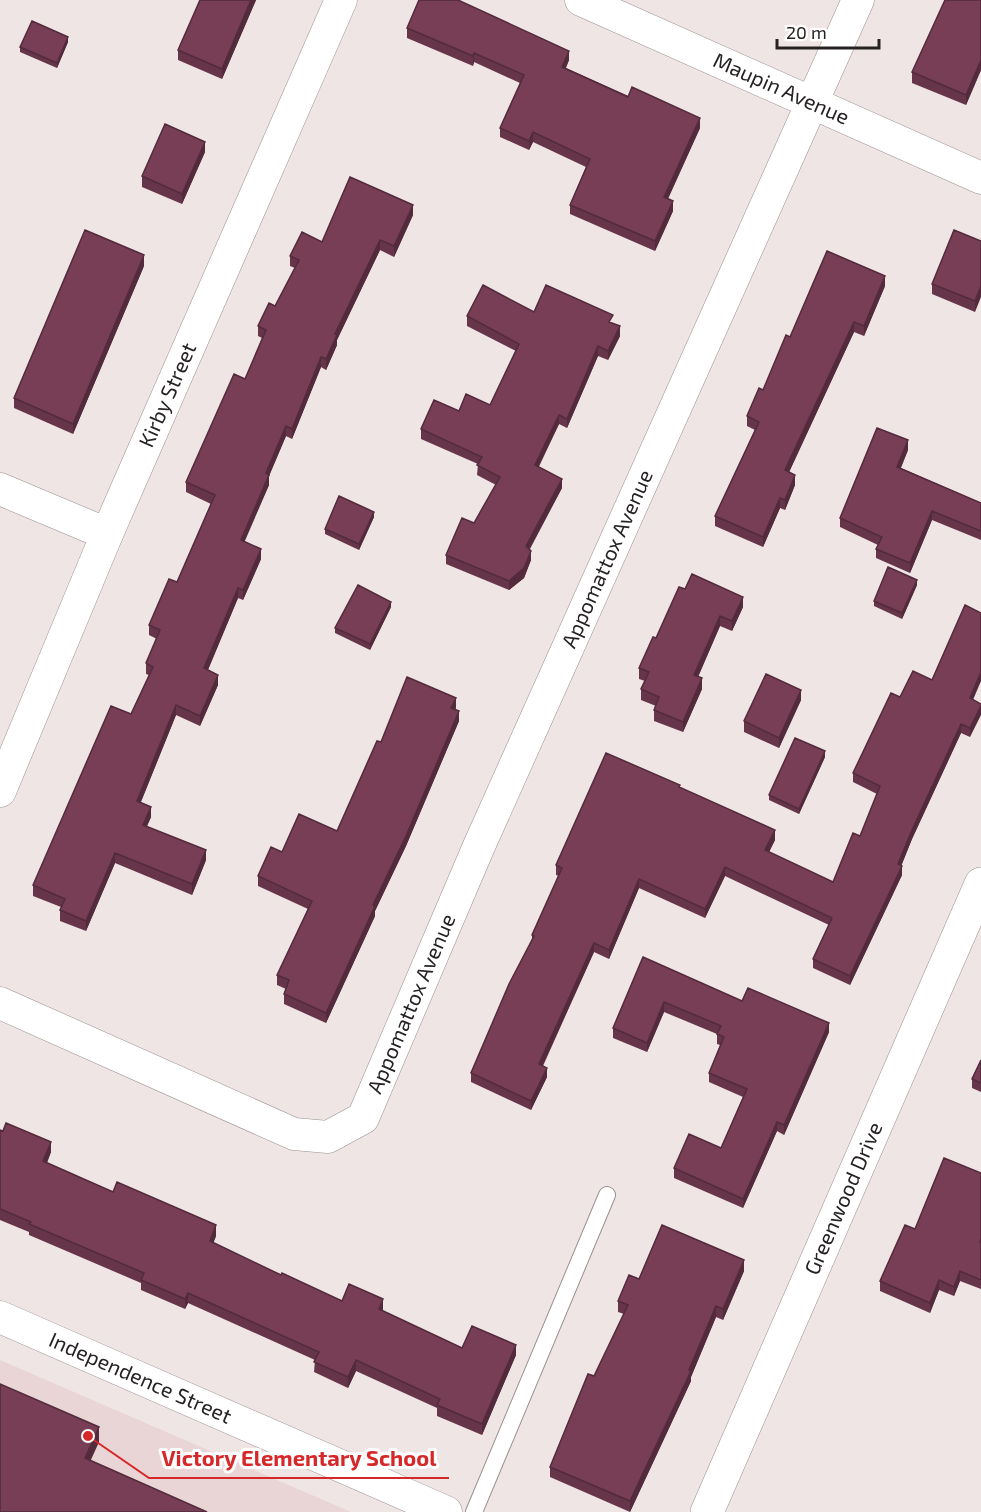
<svg xmlns="http://www.w3.org/2000/svg" width="981" height="1512" font-family="'Exo 2',sans-serif">
	<rect width="100%" height="100%" fill="#f0e5e5"/>
	<path fill="#e9d5d6" d="M0,1360L351,1512H0Z"/>
	<g fill="none" stroke-linecap="round" stroke-linejoin="round">
		<g stroke="#9a9090" stroke-width="18">
			<path id="lane" d="M474,1512L607,1195"/>
		</g>
		<g stroke="#9a9090" stroke-width="33">
			<g id="street">
				<path id="s1" d="M581,0L981,178"/>
				<path d="M0,489L107,534"/>
				<path id="s2" d="M0,791L107,534L341,0"/>
				<path id="s3" d="M0,1003L294,1134L328,1137L363,1118L479,846L858,0"/>
				<path id="s4" d="M0,1317L446,1512"/>
			</g>
		</g>
		<g stroke="#9a9090" stroke-width="34">
			<g id="secondary">
				<path id="s5" d="M707,1512L981,884"/>
			</g>
		</g>
		<use href="#lane" stroke="#fff" stroke-width="16"/>
		<use href="#street" stroke="#fff" stroke-width="32"/>
		<use href="#secondary" stroke="#fff" stroke-width="33"/>
	</g>
	<path fill="#66354a" d="M200,0H256L222,79L178,60V50Z
		M981,0V70L966,105L912,83V72Z
		M407,28L569,60L566,68L700,128L668,199L673,211L655,251L570,214V205L586,167L533,142L529,150L500,137V128L520,83L474,62L473,66L407,38Z
		M68,42L57,68L20,52V47Z
		M205,152L182,204L142,187V176Z
		M413,215L394,257L380,250L337,340V345L326,370L321,367L292,439L286,436L269,476V485L244,541L261,559L243,600L238,598L208,670L218,685L200,726L176,715L141,802L151,817L147,826L206,860L192,895L115,863L86,931L60,921V910L61,907L33,896V885L131,714L149,675L146,674V663L157,639L149,635V625L177,582L211,504L186,492V482L245,379L262,338L258,336V326L275,306L295,268L290,266V256L322,242Z
		M981,241L975,312L932,294V284Z
		M144,266L73,434L14,408V398Z
		M885,286L864,336L854,332L789,472L795,485L785,510L780,508L763,547L715,526V516L755,430L747,426V416L763,390L790,337Z
		M534,312L613,323L620,336L608,360L598,356L567,428L559,424L538,467L562,488L530,549L531,560L524,578L509,590L446,564V555L474,523L496,485L477,475L478,464L421,439V429L459,411L490,405L516,351L467,326V316Z
		M908,450L901,468L981,503V540L932,520L910,573L876,558V549L878,545L840,527V518Z
		M374,517L359,550L325,534V529Z
		M917,585L902,619L874,606V601Z
		M685,589L743,607L732,631L720,626L698,677L702,689L683,732L654,721V710L656,706L641,700V689L645,681L639,679V668Z
		M391,607L370,650L335,633V628Z
		M900,697L973,700L970,737L961,733L912,839L901,866L902,875L850,985L813,968V959L829,925L725,876L705,918L639,888L609,959L594,952L543,1066L547,1077L531,1110L471,1082V1073L532,939V935L559,876L556,875V865L680,787L775,840L769,852L833,882L860,836L877,794L853,782V773Z
		M801,700L779,748L744,732V721Z
		M456,708L455,709L459,721L406,846L375,911V916L326,1023L284,1004V994L286,989L277,985V975L308,909L258,886V876L282,852L337,831L381,742Z
		M825,757L799,814L769,800V795Z
		M643,957L742,1001L829,1032L784,1135L777,1131L743,1208L674,1178V1168L721,1148L743,1097L709,1082V1073L720,1045L717,1044V1034L664,1012L647,1052L613,1038V1028Z
		M981,1060V1092L972,1088V1079Z
		M0,1130L51,1152L47,1163L216,1236L213,1243L281,1275L342,1301L383,1310V1311L462,1348L516,1355L482,1435L437,1416V1408L356,1371L348,1388L314,1372L315,1360L188,1303L185,1309L141,1290V1283L29,1235V1232L0,1220Z
		M981,1173V1289L960,1281L954,1296L939,1290L930,1313L880,1291V1281L915,1229Z
		M744,1271L723,1320L716,1317L691,1377V1381L630,1512L550,1477V1467L624,1314L618,1312V1301L639,1279Z"/>
	<path fill="#532b3c" d="M251,0H256L222,79V69Z
		M68,37V42L57,68V63Z
		M569,51V60L562,76V67Z
		M474,53V62L473,66V56Z
		M981,60V70L966,105V95Z
		M700,118V128L664,207V197Z
		M533,132V142L529,150V141Z
		M205,142V152L182,204V194Z
		M673,201V211L655,251V241Z
		M413,205V215L394,257V246Z
		M380,240V250L337,340V345L326,370V359L335,334Z
		M144,255V266L73,434V424Z
		M885,276V286L864,336V326Z
		M981,286V297L975,312V301Z
		M854,322V332L785,481V470Z
		M620,326V336L608,360V351Z
		M598,346V356L567,428V419Z
		M321,357V367L292,439V429Z
		M559,415V424L535,475V465Z
		M286,426V436L269,476V485L241,550V540L266,473Z
		M908,440V450L897,476V467Z
		M795,475V485L785,510V500Z
		M562,479V488L526,555V546Z
		M780,498V508L763,547V537Z
		M932,511V520L910,573V563Z
		M374,512V517L359,550V544Z
		M261,549V559L243,600V590Z
		M531,551V560L524,578L509,590V581Z
		M917,580V585L902,619V613Z
		M238,588V598L204,679V668Z
		M743,597V607L732,631V621Z
		M391,602V607L370,650V644Z
		M720,616V626L694,686V675Z
		M981,672V681L970,707V698Z
		M218,675V685L200,726V716Z
		M702,678V689L683,732V722Z
		M801,690V700L779,748V738Z
		M456,698V708L451,718V708Z
		M176,705V715L137,811V801Z
		M981,706V715L970,737V728Z
		M459,711V721L406,846L375,911V916L326,1023V1013Z
		M961,724V733L912,839L898,874V864L912,830Z
		M825,751V757L799,814V809Z
		M151,807V817L143,835V825Z
		M775,830V840L765,860V850Z
		M206,850V860L192,895V884Z
		M115,853V863L86,931V921Z
		M902,866V875L850,985V976Z
		M725,867V876L705,918V909Z
		M639,879V888L609,959V950Z
		M594,943V952L539,1073V1064Z
		M664,1002V1012L647,1052V1043Z
		M829,1023V1032L784,1135V1125Z
		M547,1068V1077L531,1110V1101Z
		M777,1122V1131L743,1208V1199Z
		M51,1142V1152L43,1172V1161Z
		M216,1225V1236L210,1252V1241Z
		M744,1260V1271L723,1320V1309Z
		M960,1271V1281L954,1296V1287Z
		M939,1280V1290L930,1313V1303Z
		M188,1293V1303L185,1309V1299Z
		M383,1299V1310L379,1320V1309Z
		M716,1306V1317L691,1377V1381L630,1512V1501L689,1370Z
		M516,1345V1355L482,1435V1424Z
		M356,1360V1371L348,1388V1377Z
		M99,1427V1442L85,1473V1458Z"/>
	<path fill="#773e56" stroke="#532b3c" stroke-width="1.5" d="M200,0H251L222,69L178,50Z
		M419,0H458L569,51L562,67L628,97L632,87L700,118L664,197L673,201L655,241L570,205L590,159L533,132L529,141L500,128L524,75L474,53L473,56L407,28Z
		M945,0H981V60L966,95L912,72Z
		M32,21L68,37L57,63L20,47Z
		M165,124L205,142L182,194L142,176Z
		M350,177L413,205L394,246L380,240L335,334L337,335L326,359L321,357L292,429L286,426L266,473L269,475L241,540L261,549L243,590L238,588L204,668L218,675L200,716L176,705L137,801L151,807L143,825L206,850L192,884L115,853L86,921L60,910L65,899L33,885L111,706L131,714L153,667L146,663L160,630L149,625L169,579L177,582L215,495L186,482L234,374L245,379L266,330L258,326L269,303L275,306L299,260L290,256L302,232L322,242Z
		M85,230L144,255L73,424L14,398Z
		M954,230L981,241V286L975,301L932,284Z
		M827,251L885,276L864,326L854,322L785,470L795,475L785,500L780,498L763,537L715,516L759,422L747,416L759,388L763,390L786,335L790,337Z
		M483,285L534,312L546,285L613,315L609,322L620,326L608,351L598,346L567,419L559,415L535,465L562,479L526,546L531,551L524,568L509,581L446,555L462,518L474,523L500,477L477,465L482,457L421,429L434,400L459,411L466,394L490,405L519,344L467,316Z
		M877,428L908,440L897,467L981,503V531L932,511L910,563L876,549L882,537L840,518Z
		M339,496L374,512L359,544L325,529Z
		M888,567L917,580L902,613L874,601Z
		M692,574L743,597L732,621L720,616L694,675L702,678L683,722L654,710L659,697L641,689L649,672L639,668L653,637L656,638L679,587L685,589Z
		M358,585L391,602L370,644L335,628Z
		M965,605L981,613V672L970,698L981,704V706L970,728L961,724L912,830L898,864L902,866L850,976L813,959L832,918L725,867L705,909L639,879L609,950L594,943L539,1064L547,1068L531,1101L471,1073L509,984L534,936L532,935L562,868L556,865L606,753L680,785L679,787L775,830L765,850L833,882L853,833L860,836L880,786L853,773L891,693L900,697L913,671L932,680Z
		M766,674L801,690L779,738L744,721Z
		M407,677L456,698L451,708L459,711L406,836L373,905L375,906L326,1013L284,994L289,980L277,975L312,901L258,876L271,847L282,852L299,814L337,831L377,741L381,742Z
		M795,738L825,751L799,809L769,795Z
		M643,957L742,1001L748,988L829,1023L784,1125L777,1122L743,1199L674,1168L689,1134L721,1148L747,1089L709,1073L724,1037L717,1034L721,1026L664,1002L647,1043L613,1028Z
		M981,1060V1083L972,1079Z
		M6,1123L51,1142L43,1161L113,1192L117,1182L216,1225L210,1241L281,1275L282,1273L342,1301L349,1284L383,1299L379,1309L462,1348L472,1326L516,1345L482,1424L437,1405L440,1399L356,1360L348,1377L314,1362L319,1352L188,1293L185,1299L141,1280L144,1273L29,1224L31,1222L0,1209V1130L3,1131Z
		M944,1158L981,1173V1239L980,1242L981,1243V1280L960,1271L954,1287L939,1280L930,1303L880,1281L905,1225L915,1229Z
		M662,1225L744,1260L723,1309L716,1306L689,1370L691,1371L630,1501L550,1467L588,1374L594,1376L628,1305L618,1301L629,1275L639,1279Z
		M0,1384L99,1427L85,1458L207,1512H0Z"/>
	<g text-anchor="middle" stroke-width="6" stroke-linejoin="round" paint-order="stroke">
		<g font-size="21" fill="#262222" stroke="#fff">
			<text dy="7" stroke="none"><textPath href="#s1" startOffset="219">Maupin Avenue</textPath></text>
			<text dy="7" stroke="none"><textPath href="#s2" startOffset="430">Kirby Street</textPath></text>
			<text dy="7" stroke="none"><textPath href="#s3" startOffset="1006">Appomattox Avenue</textPath></text>
			<text dy="7" stroke="none"><textPath href="#s3" startOffset="520">Appomattox Avenue</textPath></text>
			<text dy="7" stroke="none"><textPath href="#s5" startOffset="342">Greenwood Drive</textPath></text>
			<text dy="7" stroke="none"><textPath href="#s4" startOffset="153">Independence Street</textPath></text>
		</g>
	</g>
	<path fill="none" stroke="#d62828" stroke-width="2" d="M88 1436L149 1478H449"/>
	<circle fill="#d62828" stroke="#fff" stroke-width="2" cx="88" cy="1436" r="6"/>
	<g font-size="22" text-anchor="middle" font-weight="bold" fill="#d62828" stroke="#fff" stroke-width="6" stroke-linejoin="round" paint-order="stroke">
		<text x="299" y="1466">Victory Elementary School</text>
	</g>
	<path d="M777 39v9h102v-9" fill="none" stroke="#262222" stroke-width="3"/>
	<text x="786" y="39" font-size="18" fill="#262222" stroke="#ffffff" stroke-width="4.5" paint-order="stroke">20 m</text>
</svg>
